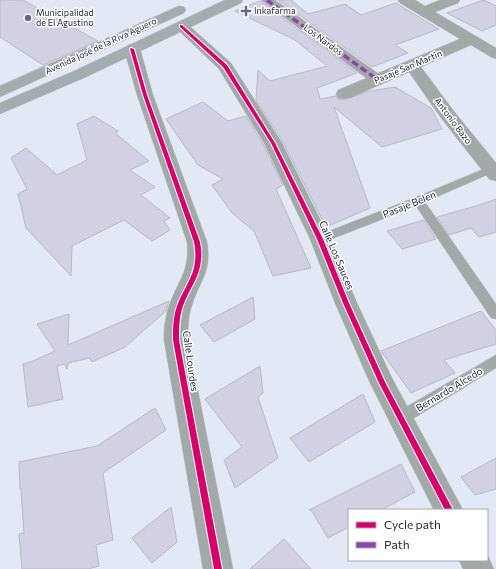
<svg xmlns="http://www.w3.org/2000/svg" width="496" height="569" font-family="Commissioner,sans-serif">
	<rect width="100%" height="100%" fill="#e3e8f5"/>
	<path fill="#d1d1e3" stroke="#b8b8c8" d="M0,0H23L98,41L43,65L0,37Z
		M278,0H291L308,14L345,4L361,15L396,3L439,29L395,45L408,53L372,67Z
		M484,0L496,6V25L482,31L447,13Z
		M260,1L357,73L317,88L320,99L336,96L338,99L344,100L370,91L395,87L431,108L442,129L382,147L334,107L370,208L326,227L283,142L256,100L258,70L270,81L327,66L295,40L235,11Z
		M203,102L228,121L246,116L263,144L283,185L276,189L311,268L273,276L254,231L232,213L212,185L223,179L198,165L166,119Z
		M94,116L118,131L115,133L149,161L130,170L155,187L141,195L170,218L164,221L170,230L152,241L124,220L72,246L71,276L26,228L18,194L27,189L11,158L26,148L57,175L87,160L77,124Z
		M496,199V232L479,237L471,228L449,235L437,217L476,206Z
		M424,220L436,239L402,249L387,231Z
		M253,297L255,319L214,342L200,325Z
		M169,301L166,311L125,347L92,362L89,358L68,363L67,369L64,364L57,366L63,399L28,407L23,364L33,361L55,351L37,324L69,314L68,345Z
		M481,311L496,330V344L444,360L455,373L411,393L381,351Z
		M260,366L263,393L258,397L278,458L235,488L224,460L242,447L205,399Z
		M363,394L375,422L309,462L290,438Z
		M155,408L166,430L103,473L113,540L96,545L99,566L88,569H22L19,534L24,533L21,489H20L19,462L97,446Z
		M496,458V489L475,495L461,477Z
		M401,464L415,492L381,510H349V527L328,538L311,510H309Z
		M171,507L177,542L152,563L132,538Z
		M284,539L311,569H250Z"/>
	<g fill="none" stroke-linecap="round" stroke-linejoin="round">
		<g stroke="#c2c6d2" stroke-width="1">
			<path id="service" d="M496,164V171L425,202L496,304V319L491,318L416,206L324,242L320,243L316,242L314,239L316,236L414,198Z
				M496,355V368L406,423L401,425L396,423L393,418L396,413Z"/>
		</g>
		<g stroke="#c2c6d2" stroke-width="1">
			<path id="pedestrian" d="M261,0H275L383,77L385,80L383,83L378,84L373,83Z"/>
		</g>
		<g stroke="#c2c6d2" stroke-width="1">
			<path id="minor" d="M398,0H415L425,6L440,0H460L458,3L435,12L496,48V59L491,57L471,45L421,67L453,110L496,163V181L489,179L441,118L409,72L350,98L344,99L338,98L336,94L338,90L460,39L400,3Z
				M181,22L186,23L231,63L282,143L330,239L357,303L392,378L463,510H434L370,383L335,303L310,239L264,143L219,69L174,26L176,23Z
				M132,44L137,46L140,49L153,95L207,242C212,272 200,280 192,305C188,317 188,328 188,340L233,569H203L164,340C164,329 165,317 169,306C178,280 190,272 187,242L137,95L124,49L127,46Z
				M487,554L494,569H463L459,560H487Z"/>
		</g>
		<g stroke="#c2c6d2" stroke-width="1">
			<path id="primary" d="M225,0H243L241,3L86,77L0,114V103L74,71Z
				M179,6L184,7L186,10L184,13L0,97V86Z"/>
		</g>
		<use href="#service" fill="#a2a9a8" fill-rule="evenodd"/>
		<use href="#pedestrian" fill="#a2a9a8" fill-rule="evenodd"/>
		<use href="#minor" fill="#a2a9a8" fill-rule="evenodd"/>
		<use href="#primary" fill="#a3acae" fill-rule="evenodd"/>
		<path stroke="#8e44ad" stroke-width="3.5" stroke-dasharray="7 3.5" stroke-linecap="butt" d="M267,0L378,80"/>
		<g stroke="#fff" stroke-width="2">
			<path id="cycleway" d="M180,25H182L227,65L275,143L323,239L349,303L385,382L453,510H445L379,383L343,303L317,239L271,143L223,67L180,27Z
				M131,48L134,49L147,95L200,242C201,248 202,254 201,260C200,277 188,291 183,306C179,317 179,329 179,340L222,569H214L173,340C173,329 173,317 177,306C182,291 194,277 195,261C196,254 195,248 194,242L143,95L130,49Z"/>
		</g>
		<use href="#cycleway" fill="#d6006c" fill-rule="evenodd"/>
	</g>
	<g fill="#656b7d" stroke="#fff" stroke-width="1.5">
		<path d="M244 5h4v4h4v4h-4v4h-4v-4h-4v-4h4z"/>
		<circle cx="28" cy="18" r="4"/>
	</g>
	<g text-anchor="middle" stroke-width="3" stroke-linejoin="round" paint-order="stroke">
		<g font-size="9" fill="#21273d" stroke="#fff" text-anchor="start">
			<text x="254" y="14">Inkafarma</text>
			<text x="36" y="16">Municipalidad<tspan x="36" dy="10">de El Agustino</tspan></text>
		</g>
		<g font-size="9" fill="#21273d" stroke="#fff">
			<text transform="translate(323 40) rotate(36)" y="3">Los Nardos</text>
			<text transform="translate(101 46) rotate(-25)" y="3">Avenida José de la Riva Aguero</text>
			<text transform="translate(408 67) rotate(-23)" y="3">Pasaje San Martin</text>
			<text transform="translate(453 121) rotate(53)" y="3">Antonio Bazo</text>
		</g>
		<g font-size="10" fill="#21273d" stroke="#fff">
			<text transform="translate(409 204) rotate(-22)" y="4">Pasaje Belen</text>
			<text transform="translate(337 255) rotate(67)" y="4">Calle Los Sauces</text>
			<text transform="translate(191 361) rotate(82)" y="4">Calle Lourdes</text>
			<text transform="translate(449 389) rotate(-31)" y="4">Bernardo Alcedo</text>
		</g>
	</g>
	<rect x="348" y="509" width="140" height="52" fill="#ffffff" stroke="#a6a9b1"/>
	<rect x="356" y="522" width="20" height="6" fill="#d6006c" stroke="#a6a9b1"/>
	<text x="384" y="529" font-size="12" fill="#21273d">Cycle path</text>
	<rect x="356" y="542" width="20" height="6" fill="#8e44ad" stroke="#a6a9b1"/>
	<text x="384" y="549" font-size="12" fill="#21273d">Path</text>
</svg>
